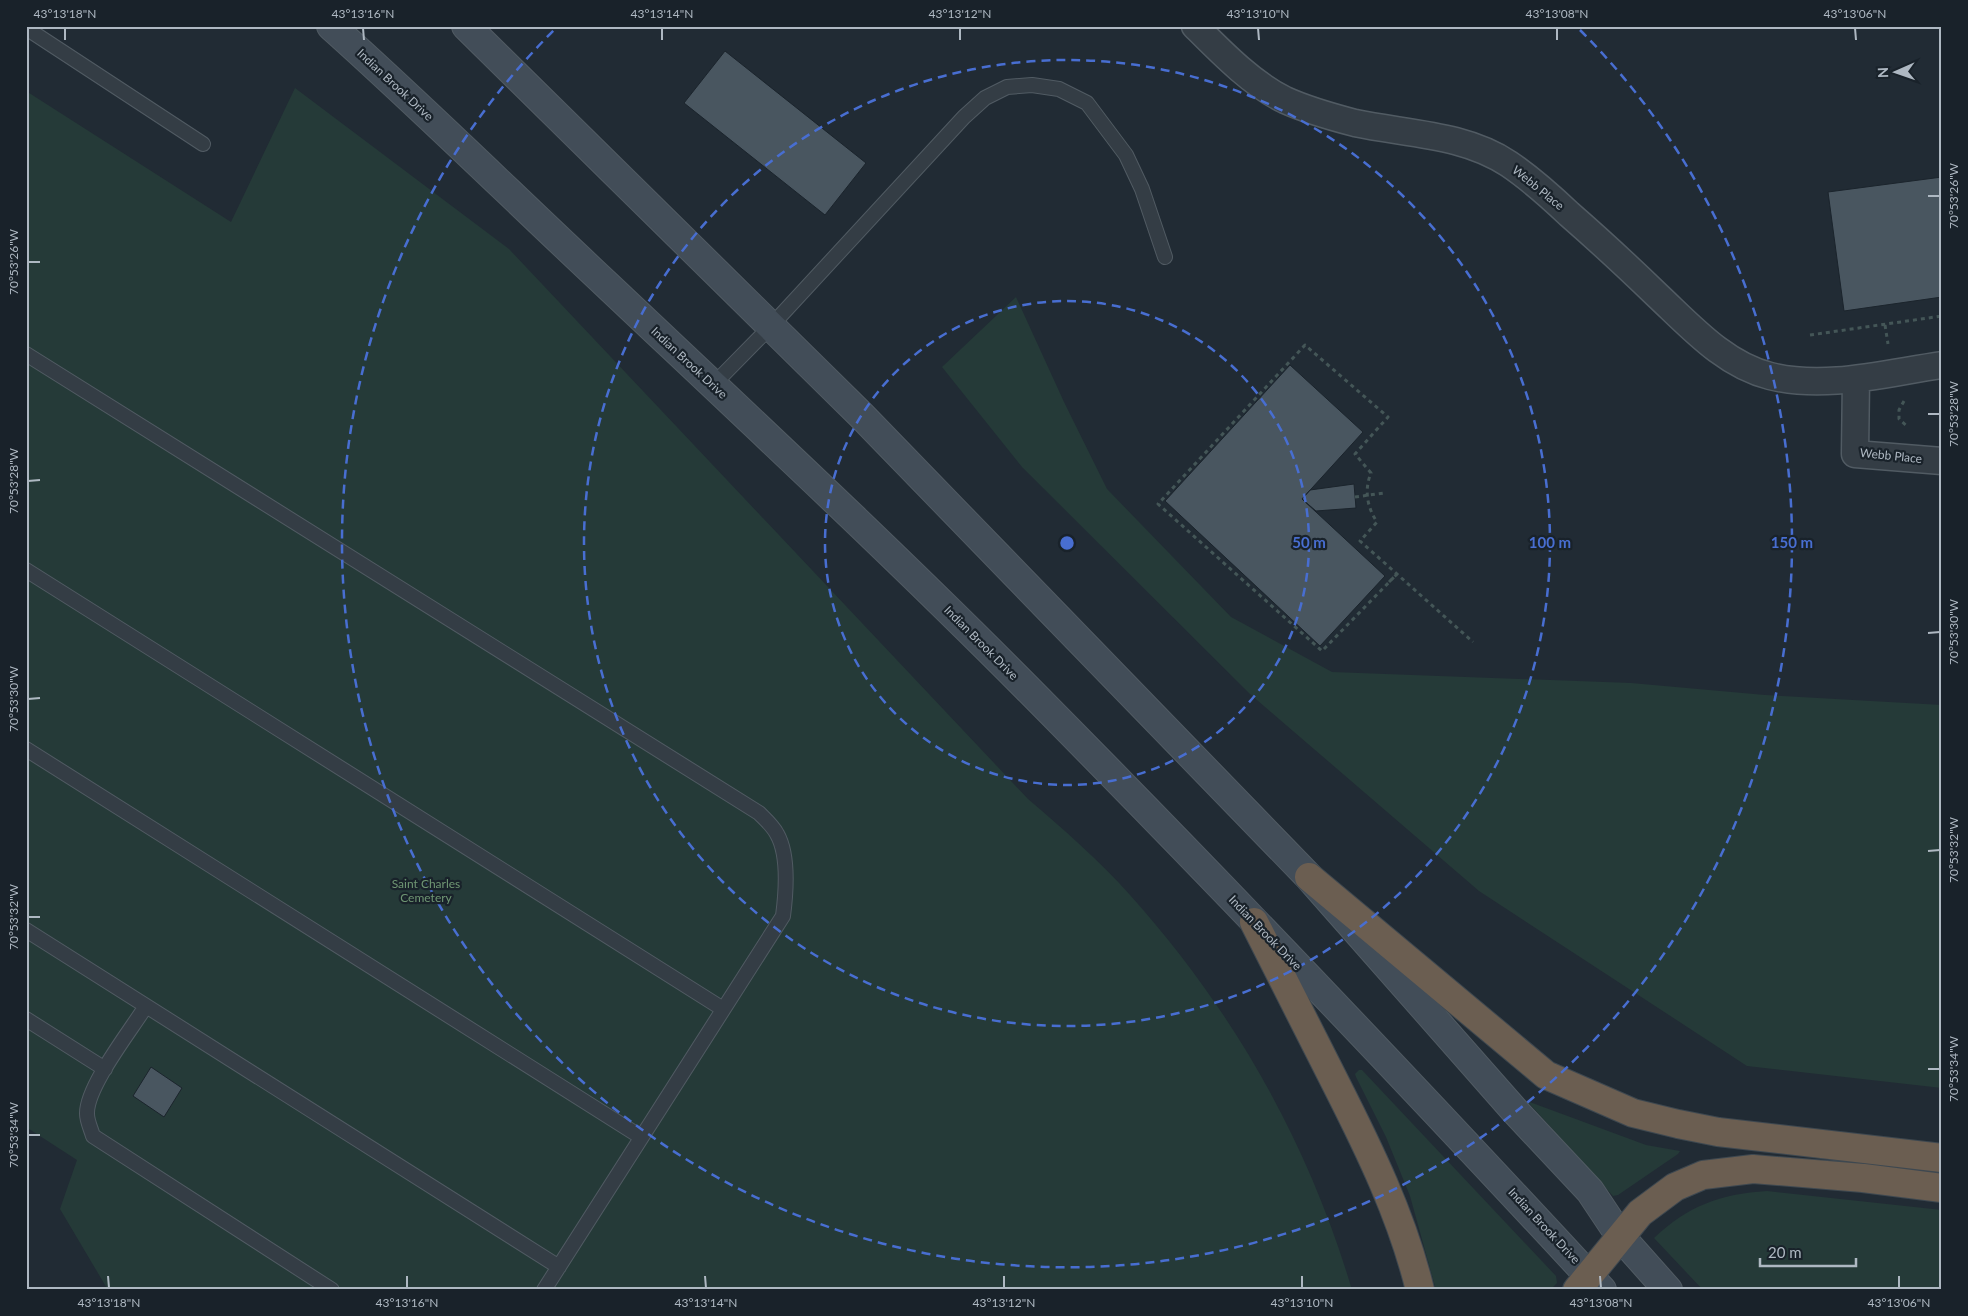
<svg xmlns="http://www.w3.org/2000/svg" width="1968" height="1316" font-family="Lato,sans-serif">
	<rect width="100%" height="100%" fill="#212b34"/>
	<path fill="#253a38" d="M295,88L509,249L1028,799C1063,829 1099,860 1130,895C1233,1010 1308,1141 1352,1290H108L60,1209L77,1160L26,1127V91L231,222Z
		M1016,297L1064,402L1107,489L1231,617L1332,672L1631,683L1765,695L1942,705V1088L1747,1066L1479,891L1250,694L1022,467L942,367Z
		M1359,1070H1362L1556,1276L1557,1283L1550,1290H1436L1410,1196L1386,1137L1356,1077L1355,1074Z
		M1527,1101L1646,1145L1680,1151L1678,1154L1618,1195L1613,1196Z
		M1767,1191L1942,1210V1290H1703L1654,1238C1688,1206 1720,1194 1767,1191Z"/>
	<path fill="#495660" stroke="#1b242c" d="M725,51L866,163L825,215L684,103Z
		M1942,177V297L1844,311L1828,192Z
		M1290,365L1363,432L1302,499L1385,576L1320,646L1165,501Z
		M1354,484L1356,508L1316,511L1302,499L1310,490Z
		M151,1067L182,1088L164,1117L133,1096Z"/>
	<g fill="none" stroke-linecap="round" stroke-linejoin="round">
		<g stroke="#515b63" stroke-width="16">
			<path id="service" d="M26,28L203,144
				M26,354L759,813C765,819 773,826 777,834C789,855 786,893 783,916L544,1290
				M713,385L771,326L964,117L985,98L1007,87L1032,85L1059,89L1087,103L1126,155L1142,189L1165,257
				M26,570L723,1009
				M26,749L641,1137
				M26,930L559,1267
				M146,1006C131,1030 86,1087 87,1114C87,1121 91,1129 93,1136L332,1290
				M26,1019L105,1069"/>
		</g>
		<g stroke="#515b63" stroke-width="29">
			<path id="minor" d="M1195,26C1221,52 1252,84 1285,100C1307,110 1332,117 1355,123C1407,134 1464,134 1509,164C1531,179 1550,196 1569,214C1600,241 1629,268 1658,296C1691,327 1725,365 1770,376C1825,390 1886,373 1942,365
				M1856,379L1855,454L1942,461"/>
		</g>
		<g stroke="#515b63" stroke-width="30">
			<path id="secondary" d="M331,26C425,110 515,199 607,285C749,419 892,552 1030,691C1224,887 1414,1087 1602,1290
				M466,26L861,415L1309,877L1515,1111L1590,1191L1620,1236L1668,1290"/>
		</g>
		<g stroke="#3e4850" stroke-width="30">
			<path id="motorway" d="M1309,877L1546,1075L1633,1113L1678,1124L1718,1132L1942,1158
				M1254,922C1281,975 1308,1029 1335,1082C1369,1149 1402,1216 1420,1290
				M1577,1290L1640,1213L1675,1187L1703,1175L1753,1169L1863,1178L1942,1188"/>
		</g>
		<path stroke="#445657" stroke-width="3" stroke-dasharray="4 4" stroke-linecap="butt" d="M1885,325L1888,344
			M1810,335L1942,316
			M1904,401L1899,410V419L1908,427
			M1355,497L1384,493
			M1389,582L1397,574L1322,651L1158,504L1305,345L1388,417L1355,454L1371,473C1364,490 1367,507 1377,522L1360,541L1473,642"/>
		<use href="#service" stroke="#343d45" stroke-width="14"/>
		<use href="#minor" stroke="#343d45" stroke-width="26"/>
		<use href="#secondary" stroke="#424d58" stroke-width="28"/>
		<use href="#motorway" stroke="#6b5e51" stroke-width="28"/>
	</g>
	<path fill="none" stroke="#aeb8c2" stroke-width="2" d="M65,28V40M363,28L364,40M662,28V40M960,28V40M1258,28L1259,40M1557,28V40M1855,28L1856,40M1928,196H1940M28,262H40M1928,414H1940M28,481L40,480M1928,633L1940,632M28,699L40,698M1928,851L1940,850M28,917H40M1928,1069H1940M28,1135H40M108,1276L109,1288M407,1276V1288M705,1276L706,1288M1004,1276V1288M1302,1276V1288M1600,1276L1601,1288M1899,1276V1288"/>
	<g fill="none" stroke="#486ed1" stroke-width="2.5" stroke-dasharray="9 6">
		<circle cx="1067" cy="543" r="242"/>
		<circle cx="1067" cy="543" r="483"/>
		<path d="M1580 30A725 725 0 1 1 554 30"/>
	</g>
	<g text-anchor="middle" stroke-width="4.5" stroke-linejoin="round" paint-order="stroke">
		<g font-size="12" fill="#aeb8c2" stroke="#19222a">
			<text transform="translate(395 85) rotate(43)" y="4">Indian Brook Drive</text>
			<text transform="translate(1538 188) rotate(39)" y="4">Webb Place</text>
			<text transform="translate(689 363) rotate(43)" y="4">Indian Brook Drive</text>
			<text transform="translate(1891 456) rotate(6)" y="4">Webb Place</text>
			<text transform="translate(981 643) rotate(45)" y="4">Indian Brook Drive</text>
			<text transform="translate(1265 933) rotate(46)" y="4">Indian Brook Drive</text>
			<text transform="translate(1544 1226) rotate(47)" y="4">Indian Brook Drive</text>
		</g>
		<g font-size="12" fill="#6f9673" stroke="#19222a">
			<text x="426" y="888">Saint Charles<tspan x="426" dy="14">Cemetery</tspan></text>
		</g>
	</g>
	<circle cx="1067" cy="543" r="8" fill="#486ed1" stroke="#19222a" stroke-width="2.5"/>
	<g font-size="15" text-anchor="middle" font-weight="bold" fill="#486ed1" stroke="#19222a" stroke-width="4.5" stroke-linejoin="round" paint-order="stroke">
		<text x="1309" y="548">50 m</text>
		<text x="1550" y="548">100 m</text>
		<text x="1792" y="548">150 m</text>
	</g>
	<rect width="1968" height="1316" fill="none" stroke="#19222a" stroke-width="55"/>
	<g transform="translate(1896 72) rotate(268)" stroke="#19222a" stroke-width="4" paint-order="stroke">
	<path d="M0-4L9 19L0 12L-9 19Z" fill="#aeb8c2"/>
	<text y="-8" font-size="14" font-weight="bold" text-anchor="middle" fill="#aeb8c2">N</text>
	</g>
	<path d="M1760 1258v8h96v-8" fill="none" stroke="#aeb8c2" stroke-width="2.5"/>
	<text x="1768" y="1258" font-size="15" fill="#aeb8c2" stroke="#19222a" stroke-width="4" paint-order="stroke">20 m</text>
	<rect x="28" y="28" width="1912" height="1260" fill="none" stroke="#aeb8c2" stroke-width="2"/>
	<g font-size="12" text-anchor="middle" fill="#aeb8c2">
		<text x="65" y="18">43°13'18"N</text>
		<text x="363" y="18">43°13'16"N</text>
		<text x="662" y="18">43°13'14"N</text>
		<text x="960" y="18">43°13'12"N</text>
		<text x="1258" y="18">43°13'10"N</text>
		<text x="1557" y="18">43°13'08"N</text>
		<text x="1855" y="18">43°13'06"N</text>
		<text transform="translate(1954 196) rotate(-90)" y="4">70°53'26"W</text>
		<text transform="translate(14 262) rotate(-90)" y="4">70°53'26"W</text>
		<text transform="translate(1954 414) rotate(-90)" y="4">70°53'28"W</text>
		<text transform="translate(14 481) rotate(-90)" y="4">70°53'28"W</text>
		<text transform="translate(1954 632) rotate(-90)" y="4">70°53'30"W</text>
		<text transform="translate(14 699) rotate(-90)" y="4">70°53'30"W</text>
		<text transform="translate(1954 850) rotate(-90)" y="4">70°53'32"W</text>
		<text transform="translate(14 917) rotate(-90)" y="4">70°53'32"W</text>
		<text transform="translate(1954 1069) rotate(-90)" y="4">70°53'34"W</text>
		<text transform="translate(14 1135) rotate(-90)" y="4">70°53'34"W</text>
		<text x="109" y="1307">43°13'18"N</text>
		<text x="407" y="1307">43°13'16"N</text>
		<text x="706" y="1307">43°13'14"N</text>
		<text x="1004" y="1307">43°13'12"N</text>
		<text x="1302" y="1307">43°13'10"N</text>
		<text x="1601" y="1307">43°13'08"N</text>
		<text x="1899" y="1307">43°13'06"N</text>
	</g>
</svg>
